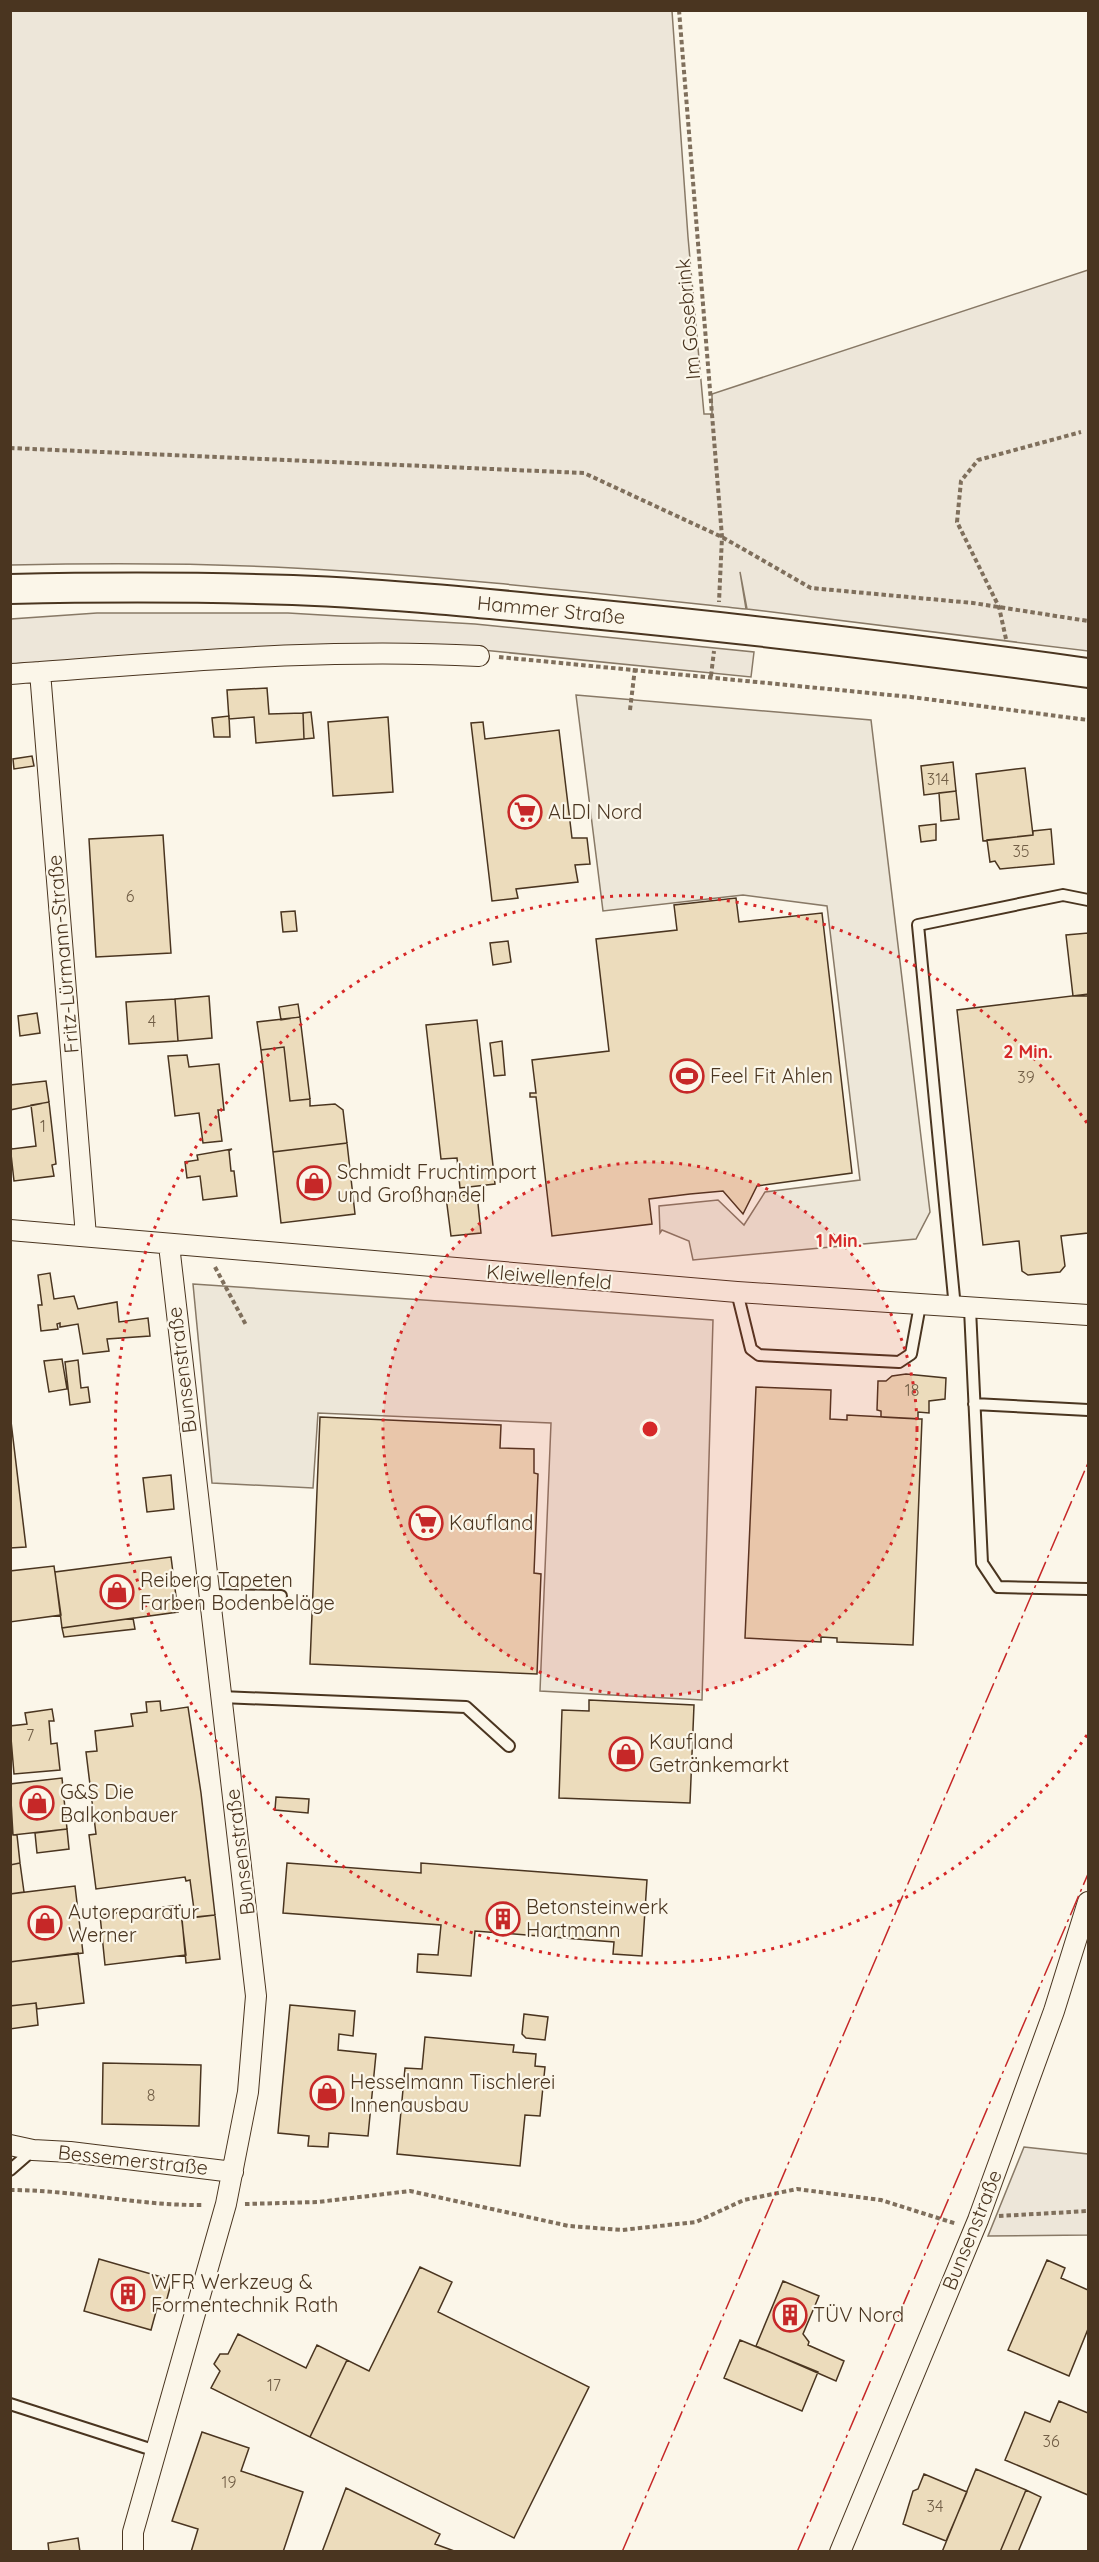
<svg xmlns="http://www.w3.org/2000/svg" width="1099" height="2562" font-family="Quicksand,sans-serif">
	<rect width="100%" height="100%" fill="#fbf6e9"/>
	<path fill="#ede6d9" stroke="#887966" stroke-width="1.5" d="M10,11H672L688,237L704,414H712V394L1088,270V651L747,609L740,572L746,609C595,593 444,576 293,568C199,563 105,563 11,565Z
		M97,613H288L475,624L754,652L751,677L432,645L308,646L11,664V619Z
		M1024,2147L1088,2154V2235L988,2236Z"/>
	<path fill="#ede7d9" stroke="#887966" stroke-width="1.5" d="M576,695L871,720L930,1212L916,1239L693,1260L689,1241L662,1230L660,1233L659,1206L718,1200L744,1225L765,1192L860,1180L827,906L743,895L603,911Z
		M193,1284L713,1320L702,1700L540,1691L551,1423L318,1413L313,1488L212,1483Z"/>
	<path fill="#ecdcbc" stroke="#4a3520" stroke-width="1.5" d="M267,688L269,714L303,713L304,739L256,743L254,717L229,719L227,690Z
		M311,712L314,738L304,739L303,713Z
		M229,716L230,737H214L212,718Z
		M388,717L393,792L333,796L328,722Z
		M483,722L485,739L559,730L572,838H587L590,864L575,865L578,882L516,889L518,898L492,901L471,723Z
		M32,756L34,766L14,769L13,759Z
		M953,762L956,791L924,795L921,766Z
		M1025,768L1033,835L983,841L976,774Z
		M956,791L959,819L941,821L939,793Z
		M936,824V840L921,842L919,826Z
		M1051,829L1054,864L1000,869L995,861L990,862L987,840L1033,835V831Z
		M163,835L171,953L96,957L89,839Z
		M736,898L739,922L822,913L852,1173L757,1186L743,1214L723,1191L690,1194L649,1199L652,1224L552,1236L536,1097H530V1093H536L532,1060L609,1051L596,939L677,930L674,905Z
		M295,911L297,931L283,932L281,912Z
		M1088,933V996H1073L1066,935Z
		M508,941L511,962L493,965L490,943Z
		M1088,994V1233L1061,1236L1065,1266L1060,1272L1028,1275L1022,1271L1019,1241L983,1245L957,1010Z
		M209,996L212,1038L178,1041L175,999Z
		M175,999L178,1041L129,1044L126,1002Z
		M298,1004L300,1017L281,1020L279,1007Z
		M37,1013L40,1033L20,1036L18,1016Z
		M300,1017L310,1099L290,1101L284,1047L261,1050L257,1022Z
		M477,1020L495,1184L460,1188L457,1158L441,1159L426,1025Z
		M502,1041L505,1075L494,1076L490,1043Z
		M284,1047L290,1101L310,1099V1106L335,1104L343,1110L347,1143L273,1152L261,1050Z
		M187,1055L189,1067L219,1064L224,1110H218L222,1141L203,1143L199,1113L175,1116L168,1056Z
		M46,1081L49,1102L10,1110V1085Z
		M49,1102L56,1164L52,1165L54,1176L14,1181L10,1145L12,1149L36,1146L31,1105Z
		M347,1143L355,1214L281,1223L273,1152Z
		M232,1149L229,1151L231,1171H234L237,1196L203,1200L200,1176L187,1178L185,1162L198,1160L197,1155Z
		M477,1194L481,1233L451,1236L446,1197Z
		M50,1273L54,1299L74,1296L78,1309L117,1302L119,1322L148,1318L150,1336L107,1339L109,1351L83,1354L78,1324L60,1327V1323L57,1324L58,1329L41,1331L38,1305H42L38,1275Z
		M62,1359L67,1389L49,1392L44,1361Z
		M78,1360L81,1388L88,1387L90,1402L70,1405L65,1362Z
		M906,1374L946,1378L945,1399L929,1401V1413L918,1412V1419L881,1417V1411L877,1410L878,1381H886L892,1376Z
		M756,1387L831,1390L830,1419L847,1420V1415L922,1419L913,1645L837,1642V1638L821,1637V1642L745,1638Z
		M10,1413L26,1547L10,1548Z
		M320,1417L501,1425L500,1448L534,1449V1473L538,1474L534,1573L541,1574L537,1674L310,1664Z
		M171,1475L174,1509L147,1512L143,1478Z
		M171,1557L178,1612L62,1628L55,1572Z
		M54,1566L61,1615L10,1622V1571Z
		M133,1618L135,1629L64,1637L62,1628Z
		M589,1700L694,1705L690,1803L559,1798L562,1710L589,1711Z
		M160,1701L161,1711L188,1707L201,1793L215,1915L195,1917L190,1880L186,1881L185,1877L96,1889L89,1835L96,1834L86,1752L97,1751L95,1731L133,1726L131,1714L147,1712L146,1702Z
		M52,1709L54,1721H49L51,1744L57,1743L60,1770L14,1774L10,1726L27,1724L25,1713Z
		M62,1778L67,1829L13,1835L10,1784Z
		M276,1797L309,1799L308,1813L275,1810Z
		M10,1821L13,1835H17L20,1863L10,1865Z
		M67,1829L69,1849L37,1853L35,1833Z
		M20,1863L24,1892L10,1894V1865Z
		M287,1863L421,1873V1863L647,1880L642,1956L613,1954L614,1942L475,1931L471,1976L417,1972L418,1954L438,1955L441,1925L283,1913Z
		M75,1886L83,1953L10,1962V1894Z
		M180,1905L186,1955L105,1965L100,1915Z
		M215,1915L220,1959L186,1963L182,1919Z
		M78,1953L84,2003L37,2009L36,2003L10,2006V1962Z
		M36,2003L38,2025L10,2029V2006Z
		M290,2005L355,2011L353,2036L339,2034L338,2050L376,2054L368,2136L329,2133L328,2147L308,2146L309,2136L278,2133Z
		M524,2014L548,2017L545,2040L526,2038L522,2034Z
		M425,2037L514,2045L513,2052L536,2054L535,2066L545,2067L540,2116L525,2115L520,2166L397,2154L405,2068L422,2069Z
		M103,2063L201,2065L199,2126L102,2124Z
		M99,2259L172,2280L164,2310L157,2308L151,2330L84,2311Z
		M1047,2260L1065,2268L1061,2278L1088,2290V2329L1069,2376L1008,2350Z
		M420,2267L452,2282L438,2312L589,2387L514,2538L310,2437L347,2360L369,2371Z
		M783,2281L819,2296L803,2334L809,2342L808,2345L844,2361L836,2381L756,2346Z
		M238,2334L306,2368L317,2345L347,2360L310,2437L211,2388L220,2371L214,2364L220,2354H228Z
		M740,2340L818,2372L802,2411L724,2378Z
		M1059,2401L1088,2413V2495L1005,2460L1025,2412L1050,2422Z
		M202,2432L249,2448L241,2471L303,2492L283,2552H191L198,2529L172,2521Z
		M976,2469L1026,2490L1000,2552H942Z
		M924,2474L967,2492L946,2541L903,2524L913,2491L918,2489Z
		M346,2488L440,2534L435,2544L457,2552H322Z
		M1026,2490L1041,2497L1018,2552H1000Z
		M78,2538L80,2552H49L48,2543Z"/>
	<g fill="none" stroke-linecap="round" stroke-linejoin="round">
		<g stroke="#4a3520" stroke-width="14">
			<path id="lane" d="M737,1292L751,1349L759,1355L899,1362L911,1354L920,1305
				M955,1308L918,925L1063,895L1088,900
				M970,1309L982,1563L998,1587L1088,1589
				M974,1404L1088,1410
				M209,1595L281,1596
				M221,1697L466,1707L509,1746
				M10,2170L33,2150
				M10,2404L156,2451"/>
		</g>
		<g stroke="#4a3520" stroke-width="22">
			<path id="street" d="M40,672L86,1236
				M10,674C167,663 322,647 479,656
				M10,1230L737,1292L1088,1315
				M10,2145L33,2150L70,2152L233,2172
				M133,2552V2532L226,2204L248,2092L256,1996L169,1245
				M840,2552L978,2220L1054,2011L1088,1902"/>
		</g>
		<g stroke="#4a3520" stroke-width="32">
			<g id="secondary">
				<path id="s1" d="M10,589C105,587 199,587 293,590C393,594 492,604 592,614C758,630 923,650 1088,673"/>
			</g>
		</g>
		<path stroke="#7f6f5c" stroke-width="4" stroke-dasharray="4.5 3" stroke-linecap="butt" d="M679,10L722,537L719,602
			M10,448L584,473L722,537L811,588L973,603L1088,621
			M1006,639L999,607L957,522L961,481L978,460L1081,432
			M499,657L911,697L1088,720
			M711,676L714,651
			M630,710L635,668
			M215,1267L246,1325
			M10,2190C76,2190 139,2206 204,2205
			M245,2204L318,2202L410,2191L569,2226L622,2230L696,2222L744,2200L797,2189L881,2200L957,2224
			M999,2216L1088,2211"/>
		<use href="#lane" stroke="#fbf6e9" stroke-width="10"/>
		<use href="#street" stroke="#fbf6e9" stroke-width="20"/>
		<use href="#secondary" stroke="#fbf6e9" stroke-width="28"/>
		<path stroke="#c62828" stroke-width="1.5" stroke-dasharray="21 4.5 3 4.5" stroke-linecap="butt" d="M622,2552L1088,1463
			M797,2552L1088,1874"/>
	</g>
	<circle cx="650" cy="1429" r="267" fill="#d62828" fill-opacity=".12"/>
	<g fill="none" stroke="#d62828" stroke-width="3" stroke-dasharray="3 6">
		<circle cx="650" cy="1429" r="267"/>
		<path d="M1087 1735A534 534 0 1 1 1087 1123"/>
	</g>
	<defs>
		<g id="supermarket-ring" transform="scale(1.725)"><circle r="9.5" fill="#fbf6e9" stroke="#c62828" stroke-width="1.5"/><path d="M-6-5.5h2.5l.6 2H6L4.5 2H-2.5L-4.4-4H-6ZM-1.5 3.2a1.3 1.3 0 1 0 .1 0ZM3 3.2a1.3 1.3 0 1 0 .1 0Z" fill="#c62828"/></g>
		<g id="stadium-ring" transform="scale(1.725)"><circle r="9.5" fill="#fbf6e9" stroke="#c62828" stroke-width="1.5"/><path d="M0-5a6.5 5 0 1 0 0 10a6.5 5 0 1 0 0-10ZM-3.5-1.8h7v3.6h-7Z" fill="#c62828"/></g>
		<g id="shop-ring" transform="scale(1.725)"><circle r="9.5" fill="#fbf6e9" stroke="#c62828" stroke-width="1.5"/><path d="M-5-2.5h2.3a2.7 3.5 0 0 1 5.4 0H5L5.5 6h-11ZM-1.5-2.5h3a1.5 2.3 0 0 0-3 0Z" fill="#c62828"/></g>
		<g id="building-ring" transform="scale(1.725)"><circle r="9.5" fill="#fbf6e9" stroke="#c62828" stroke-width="1.5"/><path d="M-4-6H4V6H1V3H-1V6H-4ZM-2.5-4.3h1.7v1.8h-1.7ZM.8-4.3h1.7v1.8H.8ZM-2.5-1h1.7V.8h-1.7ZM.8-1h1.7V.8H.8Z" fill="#c62828"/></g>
	</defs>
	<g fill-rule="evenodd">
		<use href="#supermarket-ring" x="525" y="812"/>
		<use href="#stadium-ring" x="687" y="1076"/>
		<use href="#shop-ring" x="314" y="1183"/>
		<use href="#supermarket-ring" x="426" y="1523"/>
		<use href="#shop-ring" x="117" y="1592"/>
		<use href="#shop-ring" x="626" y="1754"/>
		<use href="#shop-ring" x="37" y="1803"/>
		<use href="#building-ring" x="503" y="1919"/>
		<use href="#shop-ring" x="45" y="1923"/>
		<use href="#shop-ring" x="327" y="2093"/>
		<use href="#building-ring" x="128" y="2294"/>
		<use href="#building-ring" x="790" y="2315"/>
	</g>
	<g text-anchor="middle" stroke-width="4.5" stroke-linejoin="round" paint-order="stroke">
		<g font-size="16" fill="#725f47">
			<text x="938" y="785">314</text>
			<text x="1021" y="857">35</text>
			<text x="130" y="902">6</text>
			<text x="152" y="1027">4</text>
			<text x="1026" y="1083">39</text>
			<text x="43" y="1132">1</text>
			<text x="912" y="1396">18</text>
			<text x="30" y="1741">7</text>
			<text x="151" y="2101">8</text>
			<text x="274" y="2391">17</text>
			<text x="1051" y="2447">36</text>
			<text x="229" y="2488">19</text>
			<text x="935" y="2512">34</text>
		</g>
		<g font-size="20" fill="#4a3520" stroke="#fbf6e9">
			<text transform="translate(688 319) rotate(-95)" y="7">Im Gosebrink</text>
			<text dy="7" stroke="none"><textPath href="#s1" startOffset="542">Hammer Straße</textPath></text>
			<text transform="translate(63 954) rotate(-95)" y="7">Fritz-Lürmann-Straße</text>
			<text transform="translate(549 1277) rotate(5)" y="7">Kleiwellenfeld</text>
			<text transform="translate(182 1370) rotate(-97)" y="7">Bunsenstraße</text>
			<text transform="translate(240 1852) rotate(-97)" y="7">Bunsenstraße</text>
			<text transform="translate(133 2160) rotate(6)" y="7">Bessemerstraße</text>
			<text transform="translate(972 2230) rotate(-68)" y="7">Bunsenstraße</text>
		</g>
		<g font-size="20" fill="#4a3520" stroke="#fbf6e9" text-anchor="start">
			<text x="548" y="819">ALDI Nord</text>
			<text x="710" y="1083">Feel Fit Ahlen</text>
			<text x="337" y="1179">Schmidt Fruchtimport<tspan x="337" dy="23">und Großhandel</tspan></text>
			<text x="449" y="1530">Kaufland</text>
			<text x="140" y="1587">Reiberg Tapeten<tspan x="140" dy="23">Farben Bodenbeläge</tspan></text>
			<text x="649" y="1749">Kaufland<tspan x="649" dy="23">Getränkemarkt</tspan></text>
			<text x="60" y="1799">G&amp;S Die<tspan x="60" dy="23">Balkonbauer</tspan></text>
			<text x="526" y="1914">Betonsteinwerk<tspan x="526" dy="23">Hartmann</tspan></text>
			<text x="68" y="1919">Autoreparatur<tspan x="68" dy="23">Werner</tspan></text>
			<text x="350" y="2089">Hesselmann Tischlerei<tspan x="350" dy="23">Innenausbau</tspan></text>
			<text x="151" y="2289">WFR Werkzeug &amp;<tspan x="151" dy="23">Formentechnik Rath</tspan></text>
			<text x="813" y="2322">TÜV Nord</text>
		</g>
	</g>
	<circle cx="650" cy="1429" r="9" fill="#d62828" stroke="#fbf6e9" stroke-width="3"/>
	<g font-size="18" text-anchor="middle" font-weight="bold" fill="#d62828" stroke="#fbf6e9" stroke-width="4.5" stroke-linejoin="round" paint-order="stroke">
		<text x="1028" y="1058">2 Min.</text>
		<text x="839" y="1247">1 Min.</text>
	</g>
	<rect width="1099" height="2562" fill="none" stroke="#4a3520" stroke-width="24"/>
</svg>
